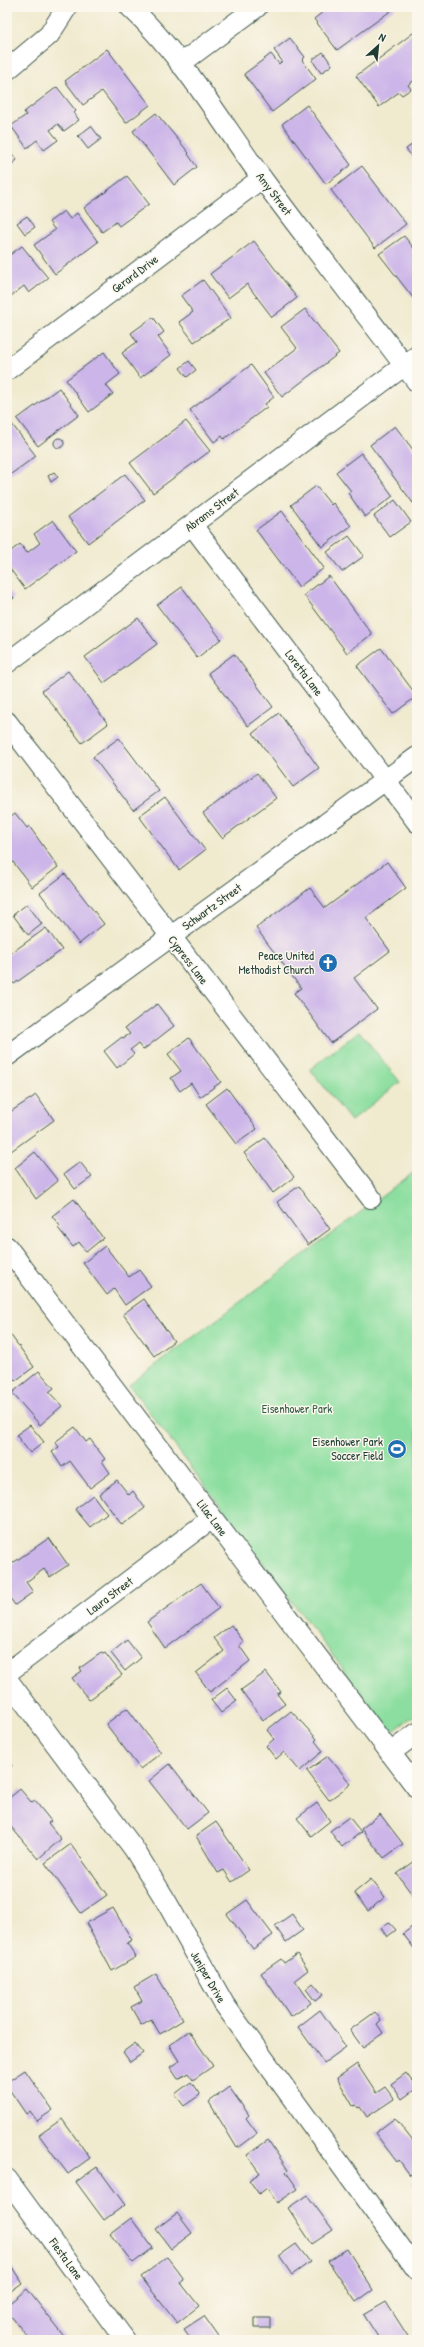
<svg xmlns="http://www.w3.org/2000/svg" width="424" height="2347" font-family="'Patrick Hand',sans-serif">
	<rect width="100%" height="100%" fill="#fbf7ec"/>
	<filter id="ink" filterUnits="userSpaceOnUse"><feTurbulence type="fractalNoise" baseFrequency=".025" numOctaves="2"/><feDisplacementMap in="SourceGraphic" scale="8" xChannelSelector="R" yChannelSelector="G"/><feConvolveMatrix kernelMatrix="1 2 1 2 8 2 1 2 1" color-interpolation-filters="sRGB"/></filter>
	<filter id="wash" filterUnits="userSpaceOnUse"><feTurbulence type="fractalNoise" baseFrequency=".012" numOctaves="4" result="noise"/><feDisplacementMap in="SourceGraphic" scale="16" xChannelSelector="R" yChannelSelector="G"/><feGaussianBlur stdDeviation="0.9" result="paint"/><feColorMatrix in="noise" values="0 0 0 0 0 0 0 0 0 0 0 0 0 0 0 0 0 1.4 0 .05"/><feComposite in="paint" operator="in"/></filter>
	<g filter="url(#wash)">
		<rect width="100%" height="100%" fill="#f0eacf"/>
		<path fill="#8bde9f" stroke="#558e6a" d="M359,1031L400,1082L351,1121L310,1069Z
			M417,1170V1713L391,1733L129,1385Z"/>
		<g id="blocks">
			<path fill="#ccb5e9" d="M329,7H396L337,50L314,19Z
				M417,30V78L408,85L411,89L402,95L399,92L379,107L356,76Z
				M290,38L305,57L302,60L316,79L272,112L244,74L271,54L279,64L282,61L274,50Z
				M107,49L150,105L126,123L102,91L83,105L65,81Z
				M323,52L332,65L321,73L312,60Z
				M57,87L76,111L74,113L79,120L64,131L58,124L50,130L58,140L44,150L37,140L27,148L11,126L26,115L24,112Z
				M307,105L351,165L326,184L282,124Z
				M156,113L189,153L188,154L197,167L174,185L133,131Z
				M91,126L101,139L88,149L78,136Z
				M417,141V163L406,149Z
				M7,148L17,160L7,168Z
				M362,166L406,224L375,248L331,190Z
				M127,176L149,204L119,226L116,222L102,232L84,208Z
				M64,211L70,219L77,213L98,242L55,274L34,245L55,230L49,222Z
				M27,216L35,227L25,234L17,223Z
				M404,236L417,252V297L414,299L379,254Z
				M254,241L297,298L272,317L247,284L228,298L210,274Z
				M22,246L48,278L29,293L24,286L7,299V257Z
				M203,280L231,318L194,342L179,322L193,312L181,296Z
				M305,309L339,353L282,397L264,373L297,348L281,327Z
				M153,317L164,332L158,337L171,355L140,378L122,353L137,342L131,333Z
				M104,352L120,374L106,385L113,394L89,412L66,380Z
				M189,361L196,370L187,377L180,368Z
				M251,365L274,397L265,404L267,407L224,439L222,436L214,442L190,410Z
				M59,388L79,415L38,446L17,419Z
				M186,421L210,451L153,493L130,463Z
				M11,423L36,456L7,477V427Z
				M395,426L417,455V499L413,503L370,445Z
				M54 443a5 5 0 1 1 10 0a5 5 0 1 1-10 0Z
				M361,453L393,496L365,517L348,493L351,491L336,472Z
				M54,472L58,477L51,482L48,476Z
				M125,474L145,500L88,543L68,517Z
				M316,486L331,505L333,503L351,526L322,547L291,505Z
				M395,500L411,522L390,537L374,516Z
				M282,511L324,568L299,587L256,530Z
				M53,520L76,551L25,589L7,565V554L20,544L27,553L40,543L34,534Z
				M349,536L364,556L342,572L327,552Z
				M329,576L372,634L347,653L304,595Z
				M182,587L221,639L197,658L157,605Z
				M7,589L14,598L7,603Z
				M138,618L157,644L104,683L85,657Z
				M381,648L417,696L393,714L357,666Z
				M234,654L273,707L248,726L208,673Z
				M68,671L108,724L82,743L42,691Z
				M279,713L319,768L293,787L253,733Z
				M119,738L159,791L133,810L93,757Z
				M257,773L276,798L222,838L203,813Z
				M165,797L205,850L179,870L139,816Z
				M15,813L27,828L29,826L58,867L32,887L7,854V819Z
				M387,862L406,888L366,918L390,951L354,978L377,1009L331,1043L294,993L301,988L256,928L310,888L325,908Z
				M65,874L104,924L79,944L40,893Z
				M27,904L42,924L28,935L13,915Z
				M46,928L62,950L14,984L7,975V956Z
				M157,1004L174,1026L143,1050L138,1044L130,1050L134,1054L117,1068L104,1051L122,1037L123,1038L130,1034L125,1028Z
				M189,1038L221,1082L200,1097L191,1083L180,1091L171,1078L181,1071L168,1054Z
				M227,1088L257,1129L236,1144L206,1104Z
				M36,1095L54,1120L7,1154V1114Z
				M265,1138L294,1177L273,1193L244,1153Z
				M35,1152L58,1181L36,1199L15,1168Z
				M80,1162L92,1177L75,1189L64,1174Z
				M299,1186L330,1229L308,1245L277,1202Z
				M74,1199L103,1238L86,1252L79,1242L73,1247L58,1228L60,1226L52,1216Z
				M105,1246L129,1277L139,1270L151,1286L125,1305L114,1289L107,1295L83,1263Z
				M144,1299L174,1341L154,1356L123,1314Z
				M7,1330L34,1367L15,1381L7,1369Z
				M39,1371L54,1388L49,1392L62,1406L40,1425L12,1393Z
				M30,1425L44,1442L30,1453L16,1435Z
				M75,1427L86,1442L90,1439L105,1459L102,1461L110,1473L90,1488L70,1461L62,1467L52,1452L59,1447L55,1442Z
				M117,1480L129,1495L133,1491L145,1508L122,1525L99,1494Z
				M93,1495L107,1514L90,1527L75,1509Z
				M49,1538L68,1565L50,1577L44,1569L26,1582L33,1592L15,1605L7,1594V1567Z
				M201,1583L219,1608L165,1648L147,1622Z
				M231,1625L244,1642L239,1645L250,1661L210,1692L196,1673L224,1651L214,1638Z
				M127,1640L141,1658L125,1671L111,1653Z
				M101,1653L103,1654L105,1653L122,1675L89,1700L72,1678L82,1671L80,1668Z
				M266,1672L281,1692L277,1694L285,1704L263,1720L241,1690Z
				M227,1688L237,1701L221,1713L211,1700Z
				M127,1708L161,1753L140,1769L106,1724Z
				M291,1711L317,1739L315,1741L323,1751L300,1771L284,1752L276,1759L266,1746L274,1739L267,1730Z
				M328,1756L351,1784L329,1800L307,1771Z
				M7,1759L12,1766L7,1770Z
				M170,1764L208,1813L187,1829L149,1781Z
				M20,1789L32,1803L35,1801L51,1821L48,1823L61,1839L38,1859L7,1822V1800Z
				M317,1803L330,1821L311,1836L297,1818Z
				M380,1814L403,1844L384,1858L361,1829Z
				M349,1817L361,1832L342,1847L330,1831Z
				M216,1822L249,1870L232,1882L224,1870L218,1873L196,1836Z
				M71,1844L107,1895L81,1913L45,1863Z
				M415,1861L417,1864V1901L397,1874Z
				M371,1879L385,1897L368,1911L354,1893Z
				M247,1900L273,1935L253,1949L227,1914Z
				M113,1908L132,1940L127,1943L136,1957L112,1971L86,1923Z
				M292,1914L303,1930L286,1942L275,1926Z
				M389,1922L396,1930L387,1937L381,1928Z
				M417,1923V1952L403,1934Z
				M297,1954L308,1970L295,1980L311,2003L291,2017L261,1973L281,1959L284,1963Z
				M156,1974L183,2020L160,2034L151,2019L141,2025L131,2007L142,2001L134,1987Z
				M313,1983L323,1995L315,2001L306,1989Z
				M320,2010L346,2047L324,2063L298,2027Z
				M375,2012L381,2020L377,2024L383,2033L363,2048L350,2030Z
				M189,2031L213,2066L193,2080L188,2073L178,2079L170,2067L179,2061L169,2045Z
				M135,2043L143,2053L130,2062L123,2052Z
				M357,2064L376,2093L385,2087L394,2099L367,2117L360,2107L358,2108L356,2105L353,2106L337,2078Z
				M25,2070L53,2110L37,2121L30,2111L26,2114L7,2086V2082Z
				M406,2073L417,2088L402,2099L391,2084Z
				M191,2082L200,2095L184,2106L175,2094Z
				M229,2087L249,2115L246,2118L257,2133L237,2148L209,2102Z
				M395,2118L415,2144L417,2143V2170L410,2175L399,2160L397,2162L375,2133Z
				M62,2119L90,2158L68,2174L39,2135Z
				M268,2140L288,2170L286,2172L298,2189L277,2203L267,2188L259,2194L249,2180L260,2173L247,2155Z
				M97,2167L125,2205L104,2220L76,2182Z
				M417,2180V2190L412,2183Z
				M307,2195L333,2230L312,2244L288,2208Z
				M177,2213L192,2233L171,2249L156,2229Z
				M131,2218L153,2248L133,2263L110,2234Z
				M296,2244L310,2262L292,2275L279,2256Z
				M347,2249L373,2290L356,2302L328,2261Z
				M167,2257L184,2279L180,2282L199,2306L177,2323L141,2277Z
				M7,2259L22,2283L7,2294Z
				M27,2289L67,2340H30L7,2311V2305Z
				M386,2302L409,2338L412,2340H380L364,2315Z
				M204,2316L221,2340H192L184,2329Z
				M255,2318H270V2328H255Z"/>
		</g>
	</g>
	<g filter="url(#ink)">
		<use href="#blocks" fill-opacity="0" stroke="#3e574b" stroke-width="1"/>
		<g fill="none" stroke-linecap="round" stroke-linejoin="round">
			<g stroke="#3e574b" stroke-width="22">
				<path id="minor" d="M130,7C181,54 220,120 261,177C312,246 365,313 417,382
					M180,64L257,7
					M7,70L49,35L67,7
					M7,370L262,178
					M192,525L417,822
					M7,663L417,356
					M7,722L371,1198
					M7,1056L417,757
					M7,1247L417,1788
					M7,1673L212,1518
					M7,1679L134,1849L166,1901L224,2004L417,2270
					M390,1753L417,1733
					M7,2179L125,2340"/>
			</g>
			<use href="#minor" stroke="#fff" stroke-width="20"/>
		</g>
	</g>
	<defs>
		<g id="church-disc" transform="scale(1)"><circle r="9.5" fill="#1f6fb2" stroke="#fbf7ec"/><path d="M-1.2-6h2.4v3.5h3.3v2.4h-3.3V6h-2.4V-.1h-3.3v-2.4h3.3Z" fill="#fff"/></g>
		<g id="stadium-disc" transform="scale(1)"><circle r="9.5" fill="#1f6fb2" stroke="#fbf7ec"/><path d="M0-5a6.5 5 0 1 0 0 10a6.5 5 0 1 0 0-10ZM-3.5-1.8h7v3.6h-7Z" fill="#fff"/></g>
	</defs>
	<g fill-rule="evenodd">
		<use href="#church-disc" x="328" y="963"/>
		<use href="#stadium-disc" x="397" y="1449"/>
	</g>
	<g text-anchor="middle" stroke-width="3" stroke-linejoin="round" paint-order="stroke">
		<g font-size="12" fill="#1f3d34" stroke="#fbf7ec">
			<text transform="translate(274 194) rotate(53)" y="4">Amy Street</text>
			<text transform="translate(135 274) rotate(-37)" y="4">Gerard Drive</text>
			<text transform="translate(212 510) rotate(-37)" y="4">Abrams Street</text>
			<text transform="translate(304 673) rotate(53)" y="4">Loretta Lane</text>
			<text transform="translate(212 907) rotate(-36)" y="4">Schwartz Street</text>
			<text transform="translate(188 960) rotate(53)" y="4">Cypress Lane</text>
			<text transform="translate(212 1518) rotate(53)" y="4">Lilac Lane</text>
			<text transform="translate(110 1596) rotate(-37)" y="4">Laura Street</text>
			<text transform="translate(208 1977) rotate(60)" y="4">Juniper Drive</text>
			<text transform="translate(66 2259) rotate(54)" y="4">Fiesta Lane</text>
		</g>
		<g font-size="12" fill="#1f3d34" stroke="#fbf7ec" text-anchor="end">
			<text x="314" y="960">Peace United<tspan x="314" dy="14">Methodist Church</tspan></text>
			<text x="383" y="1446">Eisenhower Park<tspan x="383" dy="14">Soccer Field</tspan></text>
		</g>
		<g font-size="12" fill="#355d49" stroke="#fbf7ec">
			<text x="297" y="1413">Eisenhower Park</text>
		</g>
	</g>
	<rect width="424" height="2347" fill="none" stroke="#fbf7ec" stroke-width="24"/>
	<g transform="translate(378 46) rotate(27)" stroke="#fbf7ec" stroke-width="3" paint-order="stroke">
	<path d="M0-3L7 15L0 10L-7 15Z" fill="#1f3d34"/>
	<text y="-6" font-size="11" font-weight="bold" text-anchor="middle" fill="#1f3d34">N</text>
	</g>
</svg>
